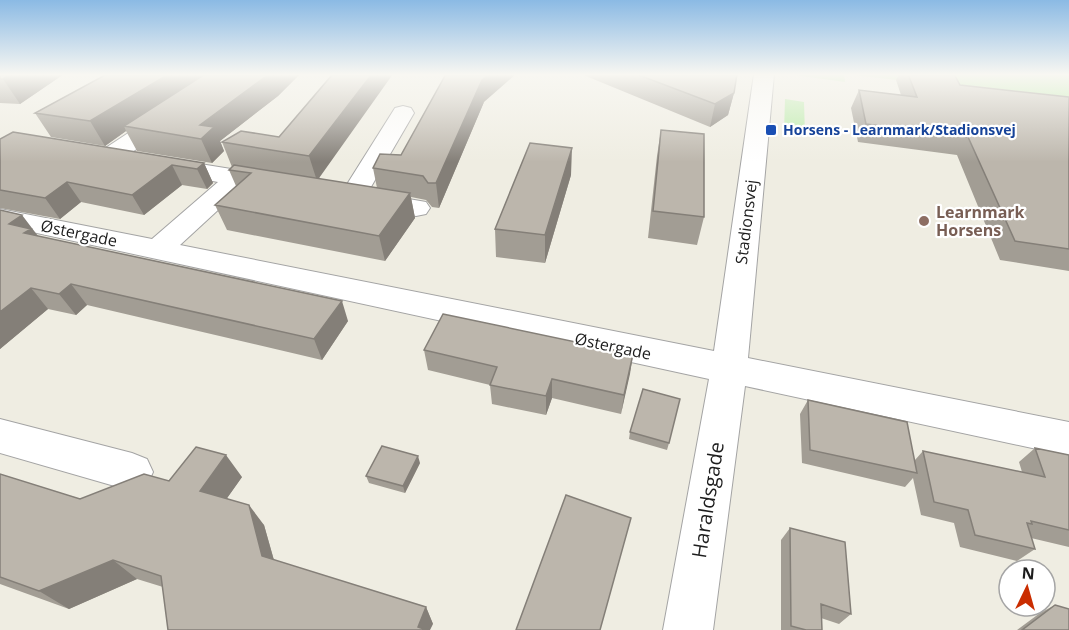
<svg xmlns="http://www.w3.org/2000/svg" width="1069" height="630" font-family="'Open Sans',sans-serif">
	<rect width="100%" height="100%" fill="#efede2"/>
	<path fill="#b8eba6" d="M787,74H1069V117L942,85L844,74L845,82Z
		M785,99L804,102L805,135L784,132Z"/>
	<g fill="none" stroke-linecap="round" stroke-linejoin="round">
		<g stroke="#a4a4a4" stroke-width="2">
			<path id="minor" d="M754,74H774L748,358L1069,422V456L745,386L713,630H663L709,379L0,225V209L152,239L218,182L154,170L151,165L154,160L163,158L275,176L284,179L288,184L284,189L275,192L244,186L180,245L714,351Z
				M403,106L411,108L414,113L368,192L426,202L430,208L426,214L416,216L343,203L339,197L395,108Z
				M168,110L176,112L179,117L176,122L119,161L110,163L101,161L98,156L101,151L160,112Z
				M0,419L132,453L147,459L153,472L147,485L132,491L0,453Z"/>
		</g>
		<use href="#minor" fill="#fff" fill-rule="evenodd"/>
	</g>
	<path fill="#a29d94" d="M0,74H64L20,104L0,103Z
		M107,74H300L278,96L220,141L224,151L212,163L137,151L126,131L105,146L51,137L35,113Z
		M581,74H737L734,93L728,115L710,127Z
		M899,74H954L960,85L1069,97V271L1000,260L957,155L858,142L851,108L859,90L901,95L896,80Z
		M332,75L319,179L377,188L373,168L401,155L484,102L439,208L432,207L426,200L411,197L415,218L385,261L227,230L215,205L236,186L229,170L232,167L222,142L279,137Z
		M661,130L704,217L697,245L648,238L657,156Z
		M0,139L204,163L213,183L207,189L182,185L144,215L81,202L60,219L0,208Z
		M571,175L545,263L496,257L495,229Z
		M0,210L38,236H37L348,321L322,360L87,305L76,315L48,309L0,349Z
		M424,350L633,354L621,414L552,398L546,415L492,404L490,385L428,370Z
		M808,400L915,460L923,451L1022,472L1019,462L1035,448L1069,455V547L1031,538L1035,549L1017,561L960,547L954,523L921,515L913,478L905,487L802,463L800,414Z
		M630,432L669,443L667,450L629,439Z
		M420,463L405,493L369,483L366,476Z
		M0,474L80,499L169,481L242,477L227,498L264,525L274,560L426,607L433,624L163,587L137,579L69,609L0,584Z
		M790,528L851,614L839,624L821,618L822,630H781V540Z
		M1055,605L1069,630H1017L1040,613Z"/>
	<path fill="#847f78" d="M12,74H64L20,104L3,79Z
		M169,74H201L204,81L124,126L126,131L105,146L90,121Z
		M269,74H300L278,96L220,141L224,151L212,163L201,139L200,125Z
		M372,74H393L317,181L309,156Z
		M490,74H516L484,102L439,208L436,183L482,80Z
		M734,93L728,115L710,127L715,104Z
		M572,148L571,175L545,263V235Z
		M204,163L213,183L207,189L197,169Z
		M172,165L182,185L144,215L132,195Z
		M67,182L81,202L60,219L45,198Z
		M410,193L415,218L385,261L379,236Z
		M22,215L38,236H37L47,249L9,224Z
		M71,284L87,305L76,315L59,294Z
		M31,288L48,309L0,349V312Z
		M342,301L348,321L322,360L314,339Z
		M633,354L630,374L621,414L624,395Z
		M552,379V398L546,415V396Z
		M226,455L242,477L218,511L200,491Z
		M418,456L420,463L405,493L403,486Z
		M249,505L264,525L278,575L262,556Z
		M113,560L137,579L69,609L39,591Z
		M426,607L433,624L430,630H420L418,627Z"/>
	<path fill="#bcb6ac" stroke="#847f78" stroke-width="1.5" d="M0,74H12L3,79H0Z
		M107,74H169L90,121L35,113Z
		M205,74H269L200,125L214,127L201,139L124,126Z
		M335,74H372L309,156L222,142L241,131L279,137L332,75Z
		M446,74H490L482,80L436,183H428L423,176L373,168L380,154L401,155Z
		M636,74H737L734,93L715,104Z
		M908,74H954L960,85L1069,97V249L1015,241L968,137L866,124L859,90L917,97Z
		M661,130L704,134V217L653,211Z
		M13,132L204,163L197,169L172,165L132,195L67,182L45,198L0,190V139Z
		M530,143L572,148L545,235L495,229Z
		M234,165L410,193L379,236L215,205L251,173L229,170Z
		M0,210L22,215L9,224L31,229L24,233L342,301L314,339L71,284L59,294L31,288L0,312Z
		M443,314L633,354L624,395L552,379L546,396L490,385L497,367L424,350Z
		M643,389L680,399L669,443L630,432Z
		M808,400L907,422L917,473L810,450Z
		M382,446L418,456L403,486L366,476Z
		M196,447L226,455L200,491L249,505L262,556L426,607L418,627L427,630H168L161,576L113,560L39,591L0,577V474L80,499L144,474L169,481Z
		M1035,448L1069,455V530L1031,521L1032,524L1027,523L1035,549L975,535L968,510L934,502L923,451L1045,477Z
		M566,495L631,518L600,630H516Z
		M790,528L845,542L851,614L821,604L822,630H806L791,626Z
		M1055,605L1069,609V630H1022Z"/>
	<linearGradient id="sky" x2="0" y2="1"><stop stop-color="#8bbae4"/><stop offset="0.46" stop-color="#f8f7f2"/><stop offset="1" stop-color="#f8f7f2" stop-opacity="0"/></linearGradient>
	<rect width="1069" height="162" fill="url(#sky)"/>
	<rect fill="#1a4fb4" stroke="#fff" stroke-width="2" x="765" y="124" width="12" height="12" rx="3"/>
	<circle fill="#8d6e63" stroke="#fff" stroke-width="2" cx="924" cy="221" r="6"/>
	<g text-anchor="middle" stroke-width="4.5" stroke-linejoin="round" paint-order="stroke">
		<g font-size="14" font-weight="bold" fill="#164399" stroke="#fff" text-anchor="start">
			<text x="783" y="135">Horsens - Learnmark/Stadionsvej</text>
		</g>
		<g font-size="16" font-weight="bold" fill="#785e54" stroke="#fff" text-anchor="start">
			<text x="936" y="218">Learnmark<tspan x="936" dy="18">Horsens</tspan></text>
		</g>
		<g font-size="16" fill="#1d1d1d" stroke="#fff">
			<text transform="translate(746 222) rotate(-83)" y="6">Stadionsvej</text>
			<text transform="translate(79 233) rotate(12)" y="6">Østergade</text>
			<text transform="translate(613 346) rotate(12)" y="6">Østergade</text>
		</g>
		<g font-size="20" fill="#1d1d1d" stroke="#fff">
			<text transform="translate(708 500) rotate(-81)" y="7">Haraldsgade</text>
		</g>
	</g>
	<g transform="translate(1027 588) rotate(5)"><circle r="28" fill="#ffffff" stroke="#a5a5a5" stroke-width="1.5"/>
	<path d="M0-4.5L10 22L0 15L-10 22Z" fill="#ca2d00"/>
	<text y="-9" font-size="16" font-weight="bold" text-anchor="middle" fill="#1d1d1d">N</text>
	</g>
</svg>
